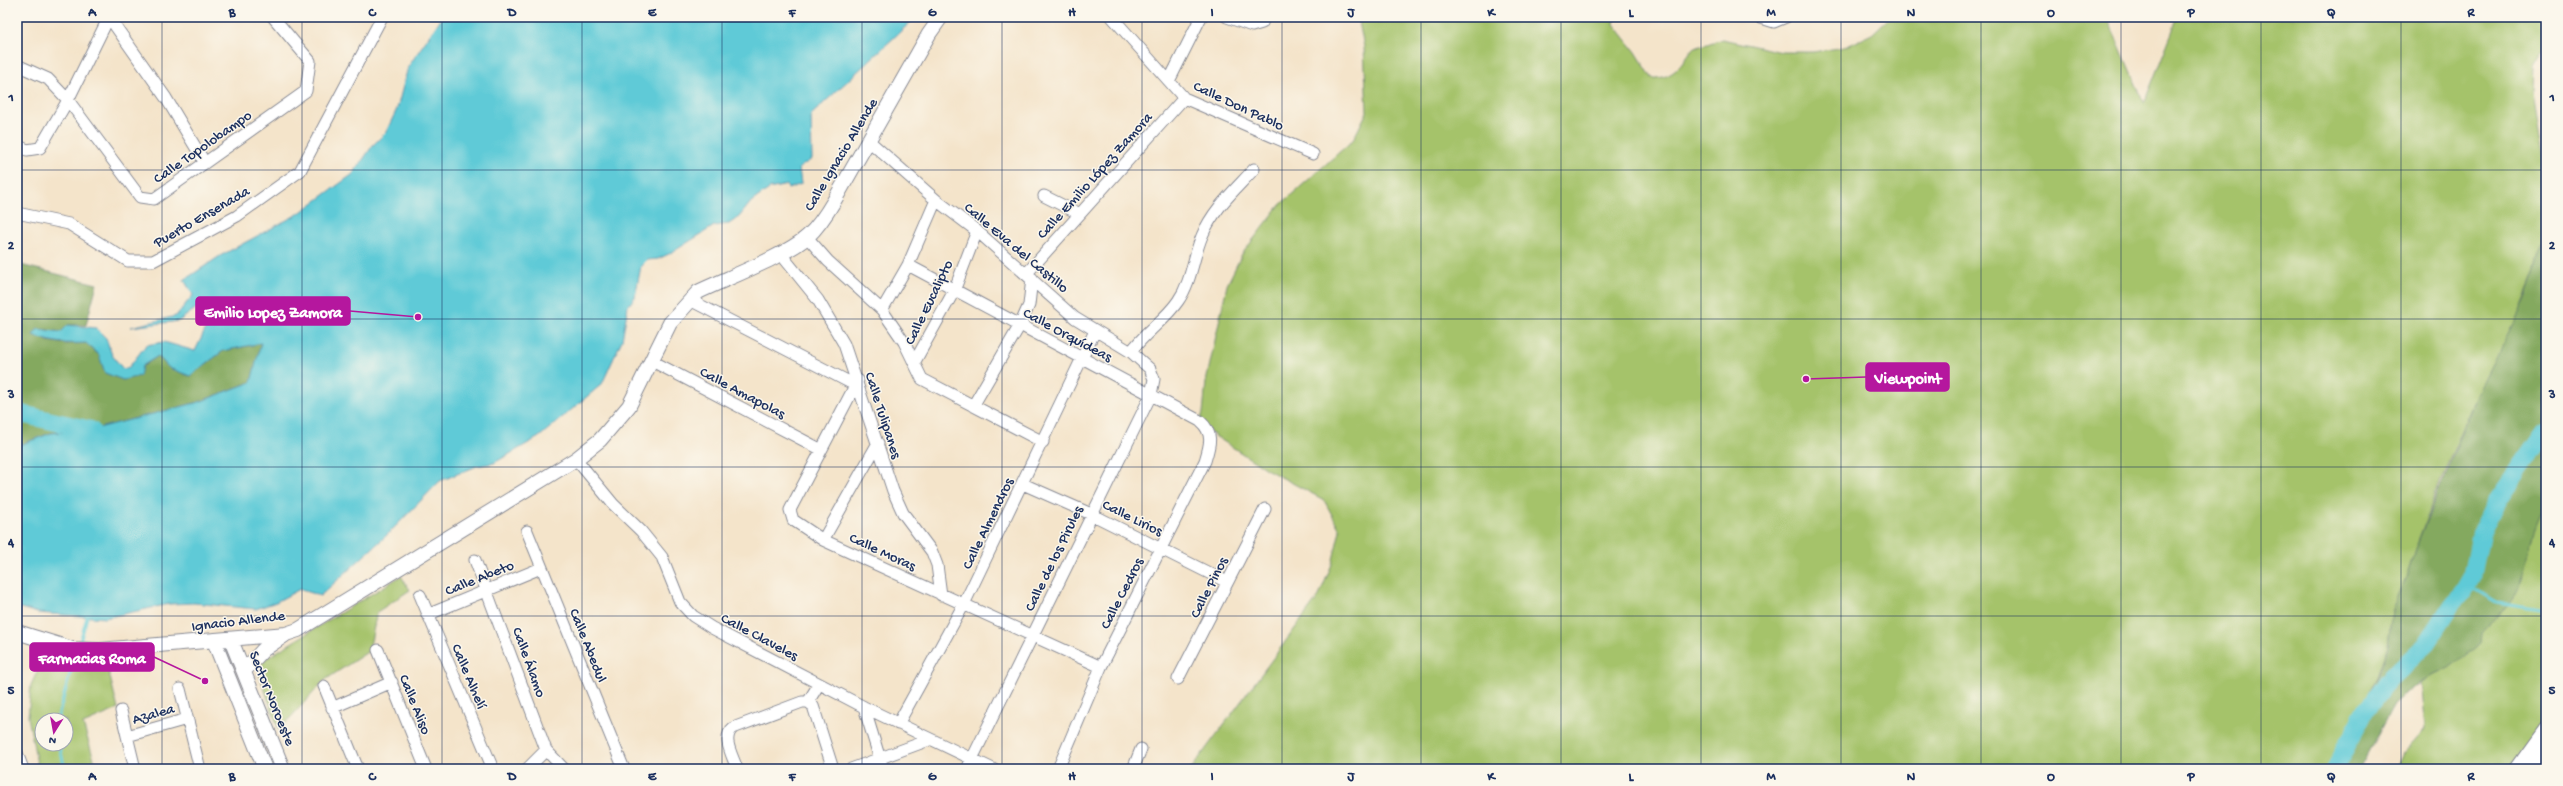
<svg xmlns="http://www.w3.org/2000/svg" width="2563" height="786" font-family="'Gochi Hand',sans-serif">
	<rect width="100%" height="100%" fill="#fbf7ec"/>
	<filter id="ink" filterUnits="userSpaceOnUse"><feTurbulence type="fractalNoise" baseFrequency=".025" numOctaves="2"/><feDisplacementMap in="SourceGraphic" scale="8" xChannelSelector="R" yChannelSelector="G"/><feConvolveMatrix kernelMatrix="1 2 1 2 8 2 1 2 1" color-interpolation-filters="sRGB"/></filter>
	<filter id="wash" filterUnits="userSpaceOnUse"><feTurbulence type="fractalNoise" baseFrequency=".012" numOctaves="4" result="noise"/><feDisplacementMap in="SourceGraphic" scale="16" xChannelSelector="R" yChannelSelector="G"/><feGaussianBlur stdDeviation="0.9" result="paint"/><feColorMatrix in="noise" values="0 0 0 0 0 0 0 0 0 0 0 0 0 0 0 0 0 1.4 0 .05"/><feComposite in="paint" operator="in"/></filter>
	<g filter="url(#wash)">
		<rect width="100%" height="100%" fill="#f4e4ca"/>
		<path fill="#a5c36b" stroke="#607964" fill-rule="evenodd" d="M1358,17H1615L1614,24L1636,52L1652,78C1673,79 1682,65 1692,49L1722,39L1782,52H1813L1844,47L1872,34L1890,17H2107L2144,103L2178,17H2546V46L2535,65L2534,92L2546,165V229L2536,272L2512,331L2478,393L2440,482L2415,549L2405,581L2392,610L2388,646L2377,677L2326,769H1191L1319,596L1332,564L1340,530L1324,500L1266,469L1209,432L1200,421L1203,413L1206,382L1227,285L1242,254L1280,205L1353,140L1367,112L1364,47Z
			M2546,505V769H2396L2403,753L2425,729L2420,682L2449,668L2482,632L2521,582L2536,521Z
			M401,576L410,590L377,612L369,651L325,680L279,730L259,674V669L265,659Z
			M45,654L106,661L118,709L83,724L97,769H38L28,717L31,685ZM42,720H66V744H42Z"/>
		<path fill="#84a95f" stroke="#506c5e" d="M2546,229V505C2531,529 2529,554 2521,581C2515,601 2496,617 2482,632L2481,643L2449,668L2420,682L2394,704L2359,769H2326L2377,677L2388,646L2392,610L2405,581L2415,549L2478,393L2525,301L2536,272Z
			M17,264L97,284L86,325H68L61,332L38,329L47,341L66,344L86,343L99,355L105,373L123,380L158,356L169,368L190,376L223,351L262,343L251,382L199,402L91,430L51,433L17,446Z"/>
		<path fill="#5ecad7" stroke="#3c7c9a" d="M442,17H916L811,115L812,159L799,168L801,184L788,189L787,185L769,189L751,202L739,217L729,224L714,226L671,253L658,259L647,260L641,266L635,297L628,306L622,340L602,384L539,437L494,463L477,466L440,481L387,535L320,596L300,589L276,602L256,609L194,603L169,604L105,618L38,613L17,607V446L51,433L91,430L199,402L251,382L261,343L223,351L190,376L169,368L158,356L142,366L140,376L123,380L105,373L99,355L86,343C66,344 51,343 33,335L38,329L61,332L68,325L96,328L106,338L112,355L123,369L129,367L146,345L164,342L195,351L214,312L202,304L179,321L131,327L176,316L193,295L184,280L220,256L298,214L353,174L373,145L386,132L397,109L408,67Z"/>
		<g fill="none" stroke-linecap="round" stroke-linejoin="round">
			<path stroke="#5ecad7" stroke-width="3" d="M2468,585L2497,602L2546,610
				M79,645L87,617
				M57,720L76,653
				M59,744L65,769"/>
			<path stroke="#5ecad7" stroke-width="18" d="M17,413L91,430
				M2334,769L2367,708L2391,677L2426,645L2454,602L2464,592L2472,578L2481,533L2495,504L2546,431"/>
		</g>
	</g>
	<g filter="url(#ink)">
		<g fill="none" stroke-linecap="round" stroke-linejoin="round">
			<g stroke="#888a94" stroke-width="13">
				<path id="minor" d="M109,17L166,98L205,163
					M1112,17L1184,98L1313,154
					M1227,17L1252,26L1262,23L1264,17
					M1758,17L1774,22L1786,17
					M17,65L48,79L68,100L140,197L154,199L306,91L310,61L273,17
					M1169,81L1201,17
					M869,141L936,200L977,231L1075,318L1131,352L1150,369L1154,379L1151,395L967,769
					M17,145L27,150L40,148L68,100L109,17
					M1044,196L1080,214
					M17,213L69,224L128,261H153L237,216L300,171L382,17
					M807,237L828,261L882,310L904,342L922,379L1043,442
					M780,253L818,300L844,344L893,491L903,513L932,552L937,565L941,595
					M908,265L1200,421C1214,433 1210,445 1205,461L1101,667L1058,769
					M1027,273L1184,98
					M690,300L855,385
					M882,310L908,265L936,200
					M1131,352C1144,333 1165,320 1178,301C1192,281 1193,257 1202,236C1213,209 1236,189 1254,169
					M652,361L820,449
					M914,363L954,291L977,231
					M858,380L790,510L793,520L823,540L1101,667
					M973,406L1020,325L1029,305L1032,278
					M576,459L613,504L641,531L662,557L680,602L693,616L712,628L864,707L993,769
					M1023,484L1091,514L1227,582
					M527,531L624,769
					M823,540L878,443
					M475,560L546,750L564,769
					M420,595L493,769
					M427,615L541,568
					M378,650L426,769
					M1178,679L1265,509
					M324,686L358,769
					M180,689L200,769
					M808,702L813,706L833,769
					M808,702L819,684
					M864,707L883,769
					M332,708L392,682
					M121,711L135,769
					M898,724L964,604L1095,331
					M127,736L187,719
					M17,753L23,769
					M527,769L546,750
					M737,769C733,756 721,738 733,728L802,702H808
					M851,769L929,740
					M1133,769L1141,749"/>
			</g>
			<g stroke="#888a94" stroke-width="16">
				<path id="tertiary" d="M17,632L72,649L100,650L286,634L298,630L576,459L600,440L629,406L670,323L698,292C727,278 786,256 808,236C819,226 827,213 834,201L929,34L941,17
					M231,640L283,769
					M214,641L265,769
					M244,671L263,650L285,635
					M2517,769L2546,729
					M2531,769L2546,750"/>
			</g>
			<use href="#minor" stroke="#fff" stroke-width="11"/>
			<use href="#tertiary" stroke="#fff" stroke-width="14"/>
		</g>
	</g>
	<path fill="none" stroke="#1b2f5e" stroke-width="1" stroke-opacity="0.55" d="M162,17V769M302,17V769M442,17V769M582,17V769M722,17V769M862,17V769M1002,17V769M1142,17V769M1282,17V769M1421,17V769M1561,17V769M1701,17V769M1841,17V769M1981,17V769M2121,17V769M2261,17V769M2401,17V769M17,170H2546M17,319H2546M17,467H2546M17,616H2546"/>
	<g text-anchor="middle" stroke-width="3" stroke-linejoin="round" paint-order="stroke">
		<g font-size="15" fill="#1b2f5e" stroke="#fbf7ec">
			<text transform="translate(1239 105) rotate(25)" y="5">Calle Don Pablo</text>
			<text transform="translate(202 146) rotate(-35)" y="5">Calle Topolobampo</text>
			<text transform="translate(840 154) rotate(-59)" y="5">Calle Ignacio Allende</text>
			<text transform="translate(1094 175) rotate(-48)" y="5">Calle Emilio López Zamora</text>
			<text transform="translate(201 216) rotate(-30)" y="5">Puerto Ensenada</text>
			<text transform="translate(1017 247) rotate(40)" y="5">Calle Eva del Castillo</text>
			<text transform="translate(928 302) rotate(-64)" y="5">Calle Eucalipto</text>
			<text transform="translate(1068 334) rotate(28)" y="5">Calle Orquídeas</text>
			<text transform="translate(743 392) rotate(28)" y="5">Calle Amapolas</text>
			<text transform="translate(884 415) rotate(72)" y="5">Calle Tulipanes</text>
			<text transform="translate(1133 517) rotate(26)" y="5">Calle Lirios</text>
			<text transform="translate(987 523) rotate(-64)" y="5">Calle Almendros</text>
			<text transform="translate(883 551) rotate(25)" y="5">Calle Moras</text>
			<text transform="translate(1053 558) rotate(-64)" y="5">Calle de los Pirules</text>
			<text transform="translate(479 577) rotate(-22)" y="5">Calle Abeto</text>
			<text transform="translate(1208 587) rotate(-63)" y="5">Calle Pinos</text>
			<text transform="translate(1121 593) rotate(-63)" y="5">Calle Cedros</text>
			<text transform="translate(238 620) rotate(-7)" y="5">Ignacio Allende</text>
			<text transform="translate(760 636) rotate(28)" y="5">Calle Claveles</text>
			<text transform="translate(589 645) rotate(68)" y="5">Calle Abedul</text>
			<text transform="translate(530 662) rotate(70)" y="5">Calle Álamo</text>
			<text transform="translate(470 676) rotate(67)" y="5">Calle Alhelí</text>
			<text transform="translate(273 698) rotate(68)" y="5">Sector Noroeste</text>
			<text transform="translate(416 704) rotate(68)" y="5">Calle Aliso</text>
			<text transform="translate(153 713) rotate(-16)" y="5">Azalea</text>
		</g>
	</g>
	<path fill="none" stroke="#b5179e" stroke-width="1.5" d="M418 317L350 311M1806 379L1866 377M205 681L154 657"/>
	<g fill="#b5179e" stroke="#fbf7ec" stroke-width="1.5">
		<circle cx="418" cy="317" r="4"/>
		<circle cx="1806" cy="379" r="4"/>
		<circle cx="205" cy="681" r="4"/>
	</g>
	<g fill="#b5179e" stroke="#b5179e" stroke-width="1.5">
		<rect x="196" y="297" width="154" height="28" rx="4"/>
		<rect x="1866" y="363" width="83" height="28" rx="4"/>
		<rect x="30" y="643" width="124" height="28" rx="4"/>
	</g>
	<g font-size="16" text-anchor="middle" font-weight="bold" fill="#fff">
		<text x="273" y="317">Emilio Lopez Zamora</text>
		<text x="1908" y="383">Viewpoint</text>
		<text x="92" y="663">Farmacias Roma</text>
	</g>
	<rect width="2563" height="786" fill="none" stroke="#fbf7ec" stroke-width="44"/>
	<g transform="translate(54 732) rotate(191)"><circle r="19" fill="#fbf7ec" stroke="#a1a7b3"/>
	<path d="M0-3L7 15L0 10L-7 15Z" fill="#b5179e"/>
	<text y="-6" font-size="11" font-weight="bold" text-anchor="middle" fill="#1b2f5e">N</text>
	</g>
	<rect x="22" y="22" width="2519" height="742" fill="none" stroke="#1b2f5e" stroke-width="1.5"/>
	<g font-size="13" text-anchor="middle" font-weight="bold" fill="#1b2f5e">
		<text x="92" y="16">A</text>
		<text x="232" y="16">B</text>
		<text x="372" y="16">C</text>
		<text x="512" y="16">D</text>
		<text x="652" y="16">E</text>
		<text x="792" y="16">F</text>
		<text x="932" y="16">G</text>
		<text x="1072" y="16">H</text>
		<text x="1212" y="16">I</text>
		<text x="1351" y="16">J</text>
		<text x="1491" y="16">K</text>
		<text x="1631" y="16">L</text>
		<text x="1771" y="16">M</text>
		<text x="1911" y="16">N</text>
		<text x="2051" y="16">O</text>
		<text x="2191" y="16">P</text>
		<text x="2331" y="16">Q</text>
		<text x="2471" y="16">R</text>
		<text x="11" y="101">1</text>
		<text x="2552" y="101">1</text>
		<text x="11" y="249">2</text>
		<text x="2552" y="249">2</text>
		<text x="11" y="398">3</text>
		<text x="2552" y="398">3</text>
		<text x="11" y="546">4</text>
		<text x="2552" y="546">4</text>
		<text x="11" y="694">5</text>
		<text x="2552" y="694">5</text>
		<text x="92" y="780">A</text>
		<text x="232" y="780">B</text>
		<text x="372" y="780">C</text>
		<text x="512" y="780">D</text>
		<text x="652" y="780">E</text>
		<text x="792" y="780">F</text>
		<text x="932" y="780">G</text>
		<text x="1072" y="780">H</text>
		<text x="1212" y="780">I</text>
		<text x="1351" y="780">J</text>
		<text x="1491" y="780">K</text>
		<text x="1631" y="780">L</text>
		<text x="1771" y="780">M</text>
		<text x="1911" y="780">N</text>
		<text x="2051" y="780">O</text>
		<text x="2191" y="780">P</text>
		<text x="2331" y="780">Q</text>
		<text x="2471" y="780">R</text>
	</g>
</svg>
